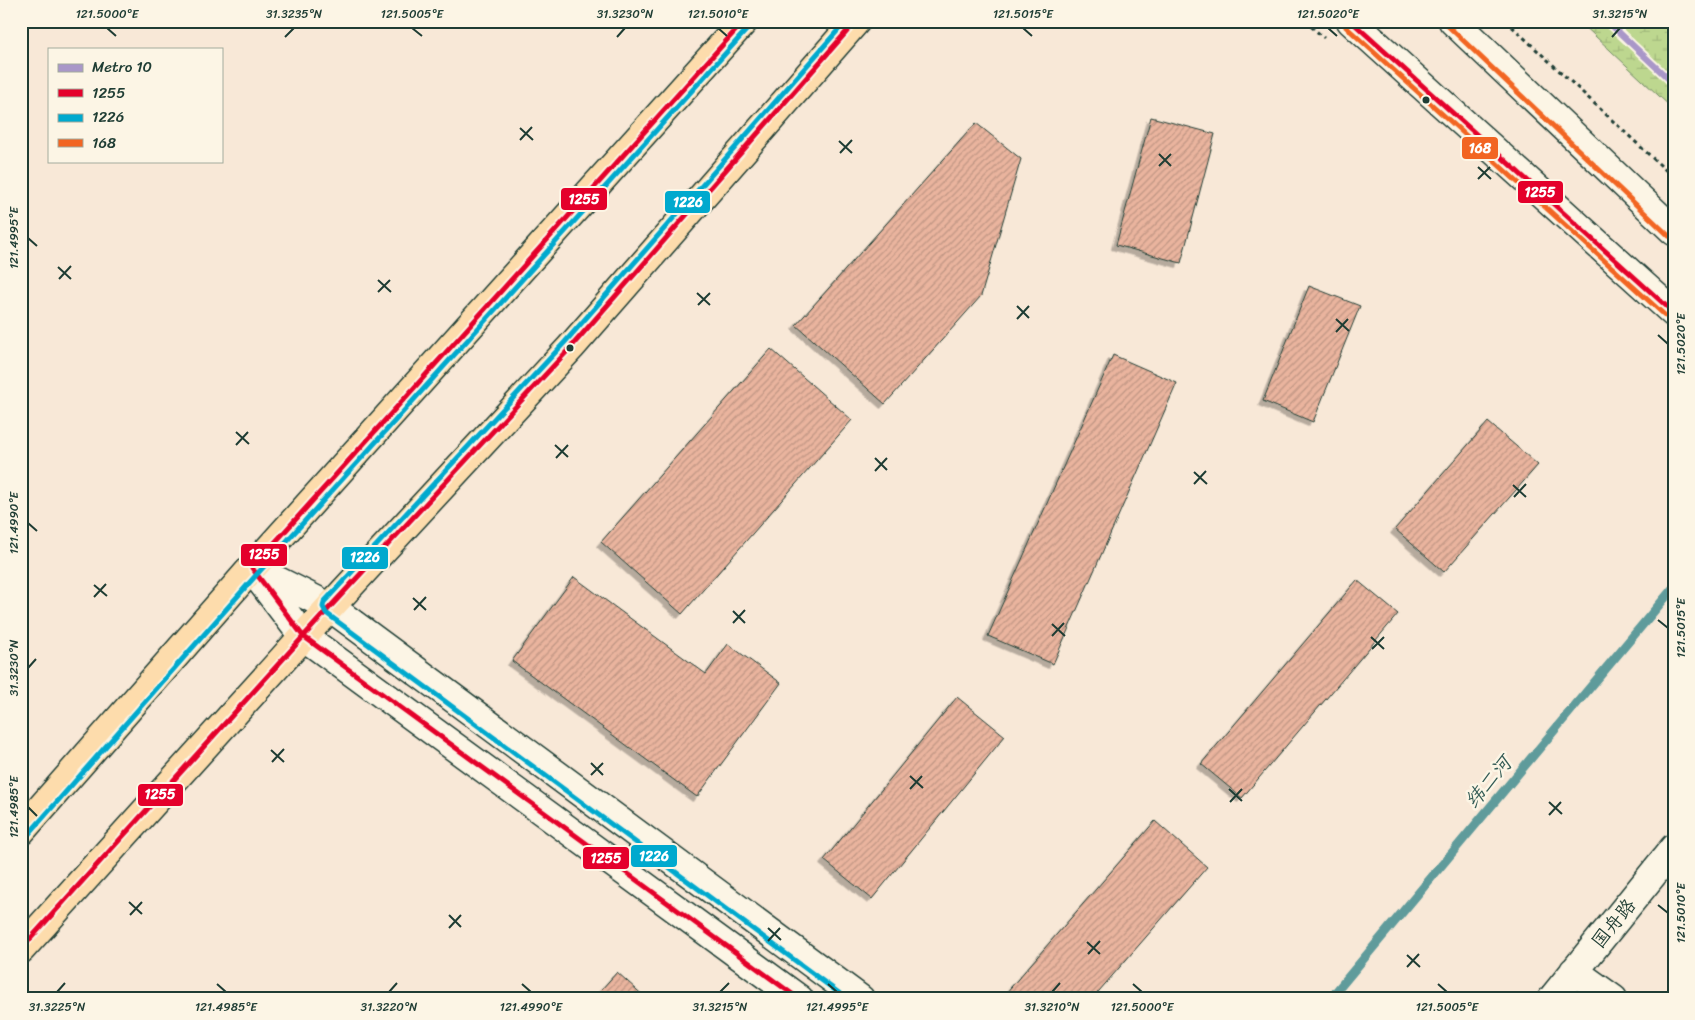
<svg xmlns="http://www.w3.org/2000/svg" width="1695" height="1020" font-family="Sriracha,'LXGW WenKai TC',sans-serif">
	<defs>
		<pattern id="wetland-marsh" width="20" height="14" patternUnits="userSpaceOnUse" patternTransform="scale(1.25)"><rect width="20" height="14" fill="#bdd78f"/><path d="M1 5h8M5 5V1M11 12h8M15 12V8" fill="none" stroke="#a2b97c"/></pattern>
		<pattern id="building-hatch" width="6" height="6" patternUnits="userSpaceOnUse" patternTransform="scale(1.25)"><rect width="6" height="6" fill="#eab49e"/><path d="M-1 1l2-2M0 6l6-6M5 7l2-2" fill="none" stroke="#bd9482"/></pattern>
		<filter id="shadow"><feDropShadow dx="-4.5" dy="4.5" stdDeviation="0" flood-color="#0004"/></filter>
	</defs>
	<rect width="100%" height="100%" fill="#f8e8d7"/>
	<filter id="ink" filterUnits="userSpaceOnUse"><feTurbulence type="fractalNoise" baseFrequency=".02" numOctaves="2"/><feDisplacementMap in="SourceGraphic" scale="10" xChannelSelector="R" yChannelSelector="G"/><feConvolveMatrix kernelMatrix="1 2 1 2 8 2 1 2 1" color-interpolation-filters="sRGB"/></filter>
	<g filter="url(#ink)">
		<path fill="url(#wetland-marsh)" stroke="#6e8a62" d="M1579,21H1674V110Z"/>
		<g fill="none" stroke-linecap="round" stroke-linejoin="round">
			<path stroke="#5f9b9b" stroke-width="9" d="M1330,999L1674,587"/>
		</g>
		<path fill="url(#building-hatch)" stroke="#1f3d34" filter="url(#shadow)" d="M1151,117L1215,134L1181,263L1116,245Z
			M976,123L1021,159L981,296L885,404L796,325Z
			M1309,286L1360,306L1313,422L1263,401Z
			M771,349L852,420L682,614L601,542Z
			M1113,355L1177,383L1053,664L988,636Z
			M1488,422L1538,465L1444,572L1395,529Z
			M574,577L706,674L728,644L781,683L697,797L512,661Z
			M1357,580L1398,614L1242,798L1201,764Z
			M957,697L1005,736L872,899L824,860Z
			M1155,821L1207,867L1092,999H1010L1005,994Z
			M617,972L647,999H593Z"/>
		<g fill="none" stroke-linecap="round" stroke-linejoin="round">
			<g stroke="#1f3d34" stroke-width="31">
				<path id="street" d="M1574,971L1613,999
					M1552,999L1674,848"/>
			</g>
			<g stroke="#1f3d34" stroke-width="31">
				<path id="secondary" d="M1351,21L1674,313
					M1453,21L1674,231
					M252,568L330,607L860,999
					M255,573L303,636L799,999"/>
			</g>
			<g stroke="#1f3d34" stroke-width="31">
				<path id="primary" d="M21,831L252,568L744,21
					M21,949L330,607L571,347L856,21"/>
			</g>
			<path stroke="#1f3d34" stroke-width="3" stroke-dasharray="4 4" stroke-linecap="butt" d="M1305,21L1324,38
				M1506,21L1674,178"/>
			<use href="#street" stroke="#fcf5e5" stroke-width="28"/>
			<use href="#secondary" stroke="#fcf5e5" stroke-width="28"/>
			<use href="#primary" stroke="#fddcac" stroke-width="28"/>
			<g stroke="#fcf5e5" stroke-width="9">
				<path id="bus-1" d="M744,21L252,568L303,636L799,999
					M1351,21L1674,313
					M21,949L330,607L571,347L856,21"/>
			</g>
			<g stroke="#fcf5e5" stroke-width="9">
				<path id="bus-2" d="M846,21L565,342L324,602L323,607L326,613L847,999
					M27,836L258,573L750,26"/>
			</g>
			<g stroke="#fcf5e5" stroke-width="9">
				<path id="bus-3" d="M1448,26L1669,236
					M1346,27L1669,319"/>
			</g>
			<use href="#bus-1" stroke="#e4002b" stroke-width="5"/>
			<use href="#bus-2" stroke="#00a9ce" stroke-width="5"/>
			<use href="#bus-3" stroke="#f26522" stroke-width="5"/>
			<g stroke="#fcf5e5" stroke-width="10">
				<path id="metro-1" d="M1607,21L1674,84"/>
			</g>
			<use href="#metro-1" stroke="#a997c8" stroke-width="6"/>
		</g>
	</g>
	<path fill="none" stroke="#1f3d34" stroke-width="2" d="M107,28L116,36M412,28L422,36M718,28L727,36M1023,28L1032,36M1328,28L1337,36M285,37L294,28M617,37L625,28M1612,37L1620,28M520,128L533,140M520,140L532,127M839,141L852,153M840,153L852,140M1159,154L1171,166M1159,166L1171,154M1478,167L1491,179M1478,179L1490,167M28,238L37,246M58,267L71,279M59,279L71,266M378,280L391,292M378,292L390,280M697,293L710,305M698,305L710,293M1017,306L1029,318M1017,319L1029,306M1336,319L1349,331M1336,332L1348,319M1658,335L1668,344M236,432L249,444M236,445L248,432M555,445L568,457M556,458L568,445M875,458L887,470M875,471L887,458M1194,472L1207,484M1194,484L1206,471M1513,485L1526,497M1514,497L1526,484M28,523L37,531M94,585L107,596M94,597L106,584M413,598L426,610M414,610L426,597M733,611L745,623M1658,620L1668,628M733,623L745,610M1052,624L1065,636M1052,636L1064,623M1371,637L1384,649M1372,649L1384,637M28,668L36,659M271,750L284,762M272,762L284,749M591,763L603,775M591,775L603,763M910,776L923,788M910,789L922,776M1229,789L1242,801M1230,802L1242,789M1549,802L1562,814M28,807L37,816M1549,815L1561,802M129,902L142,914M1658,905L1668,913M130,915L142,902M449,915L461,927M449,928L461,915M768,928L781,940M768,941L780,928M1087,942L1100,954M1088,954L1100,941M1407,955L1420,967M1407,967L1419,954M217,984L226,992M522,984L531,992M828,984L837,992M1133,984L1142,992M1438,984L1447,992M57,992L65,983M389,992L397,983M720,992L729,983M1052,992L1060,983"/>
	<g fill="#1f3d34" stroke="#fcf5e5" stroke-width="2">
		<circle cx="1426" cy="100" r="4.5"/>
		<circle cx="570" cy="348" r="4.5"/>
	</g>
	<g text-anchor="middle" stroke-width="5" stroke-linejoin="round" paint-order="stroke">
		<g font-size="19" fill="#1f3d34" stroke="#fcf5e5">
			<text transform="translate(1613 923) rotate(-51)" y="7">国舟路</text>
		</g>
		<g font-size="20" font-style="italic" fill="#345c56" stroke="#fcf5e5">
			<text transform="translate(1488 782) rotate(-50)" y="7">纬二河</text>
		</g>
	</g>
	<g stroke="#fcf5e5" stroke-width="2">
		<rect x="1461" y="136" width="38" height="24" rx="5" fill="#f26522"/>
		<rect x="1517" y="180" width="47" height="24" rx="5" fill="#e4002b"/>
		<rect x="560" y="187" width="48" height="24" rx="5" fill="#e4002b"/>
		<rect x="664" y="190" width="47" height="24" rx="5" fill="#00a9ce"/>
		<rect x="240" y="543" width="48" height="24" rx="5" fill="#e4002b"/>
		<rect x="341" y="546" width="48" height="24" rx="5" fill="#00a9ce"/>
		<rect x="137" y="783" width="47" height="24" rx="5" fill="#e4002b"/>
		<rect x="630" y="844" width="48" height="24" rx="5" fill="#00a9ce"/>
		<rect x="582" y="846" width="48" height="24" rx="5" fill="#e4002b"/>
	</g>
	<g font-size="14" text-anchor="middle" font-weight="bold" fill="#fff">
		<text x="1480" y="153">168</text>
		<text x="1540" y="197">1255</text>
		<text x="584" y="204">1255</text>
		<text x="688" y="207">1226</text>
		<text x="264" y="559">1255</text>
		<text x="365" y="562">1226</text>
		<text x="160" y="799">1255</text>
		<text x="654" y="861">1226</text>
		<text x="606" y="863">1255</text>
	</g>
	<rect width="1695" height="1020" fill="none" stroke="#fcf5e5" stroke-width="55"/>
	<rect x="48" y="48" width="175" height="115" fill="#fcf5e5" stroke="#a4ab9e"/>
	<rect x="58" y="64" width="25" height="8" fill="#a997c8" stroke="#a4ab9e"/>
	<text x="92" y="72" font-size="15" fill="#1f3d34">Metro 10</text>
	<rect x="58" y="89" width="25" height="8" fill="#e4002b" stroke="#a4ab9e"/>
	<text x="92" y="98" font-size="15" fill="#1f3d34">1255</text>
	<rect x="58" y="114" width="25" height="8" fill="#00a9ce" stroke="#a4ab9e"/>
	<text x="92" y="122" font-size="15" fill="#1f3d34">1226</text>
	<rect x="58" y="139" width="25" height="8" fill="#f26522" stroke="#a4ab9e"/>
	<text x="92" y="148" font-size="15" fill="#1f3d34">168</text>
	<rect x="28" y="28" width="1640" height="964" fill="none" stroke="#1f3d34" stroke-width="2"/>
	<g font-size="12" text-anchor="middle" fill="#1f3d34">
		<text x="107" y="18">121.5000°E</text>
		<text x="294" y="18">31.3235°N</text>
		<text x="412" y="18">121.5005°E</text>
		<text x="625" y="18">31.3230°N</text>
		<text x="718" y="18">121.5010°E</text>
		<text x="1023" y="18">121.5015°E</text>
		<text x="1328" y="18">121.5020°E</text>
		<text x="1620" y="18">31.3215°N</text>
		<text transform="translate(14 238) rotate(-90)" y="4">121.4995°E</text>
		<text transform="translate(1681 344) rotate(-90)" y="4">121.5020°E</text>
		<text transform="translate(14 523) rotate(-90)" y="4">121.4990°E</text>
		<text transform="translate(1681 628) rotate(-90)" y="4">121.5015°E</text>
		<text transform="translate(14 668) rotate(-90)" y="4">31.3230°N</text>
		<text transform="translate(14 807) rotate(-90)" y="4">121.4985°E</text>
		<text transform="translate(1681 913) rotate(-90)" y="4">121.5010°E</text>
		<text x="57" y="1011">31.3225°N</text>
		<text x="226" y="1011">121.4985°E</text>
		<text x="389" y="1011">31.3220°N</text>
		<text x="531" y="1011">121.4990°E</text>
		<text x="720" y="1011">31.3215°N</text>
		<text x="837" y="1011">121.4995°E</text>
		<text x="1052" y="1011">31.3210°N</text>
		<text x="1142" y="1011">121.5000°E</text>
		<text x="1447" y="1011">121.5005°E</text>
	</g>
</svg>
